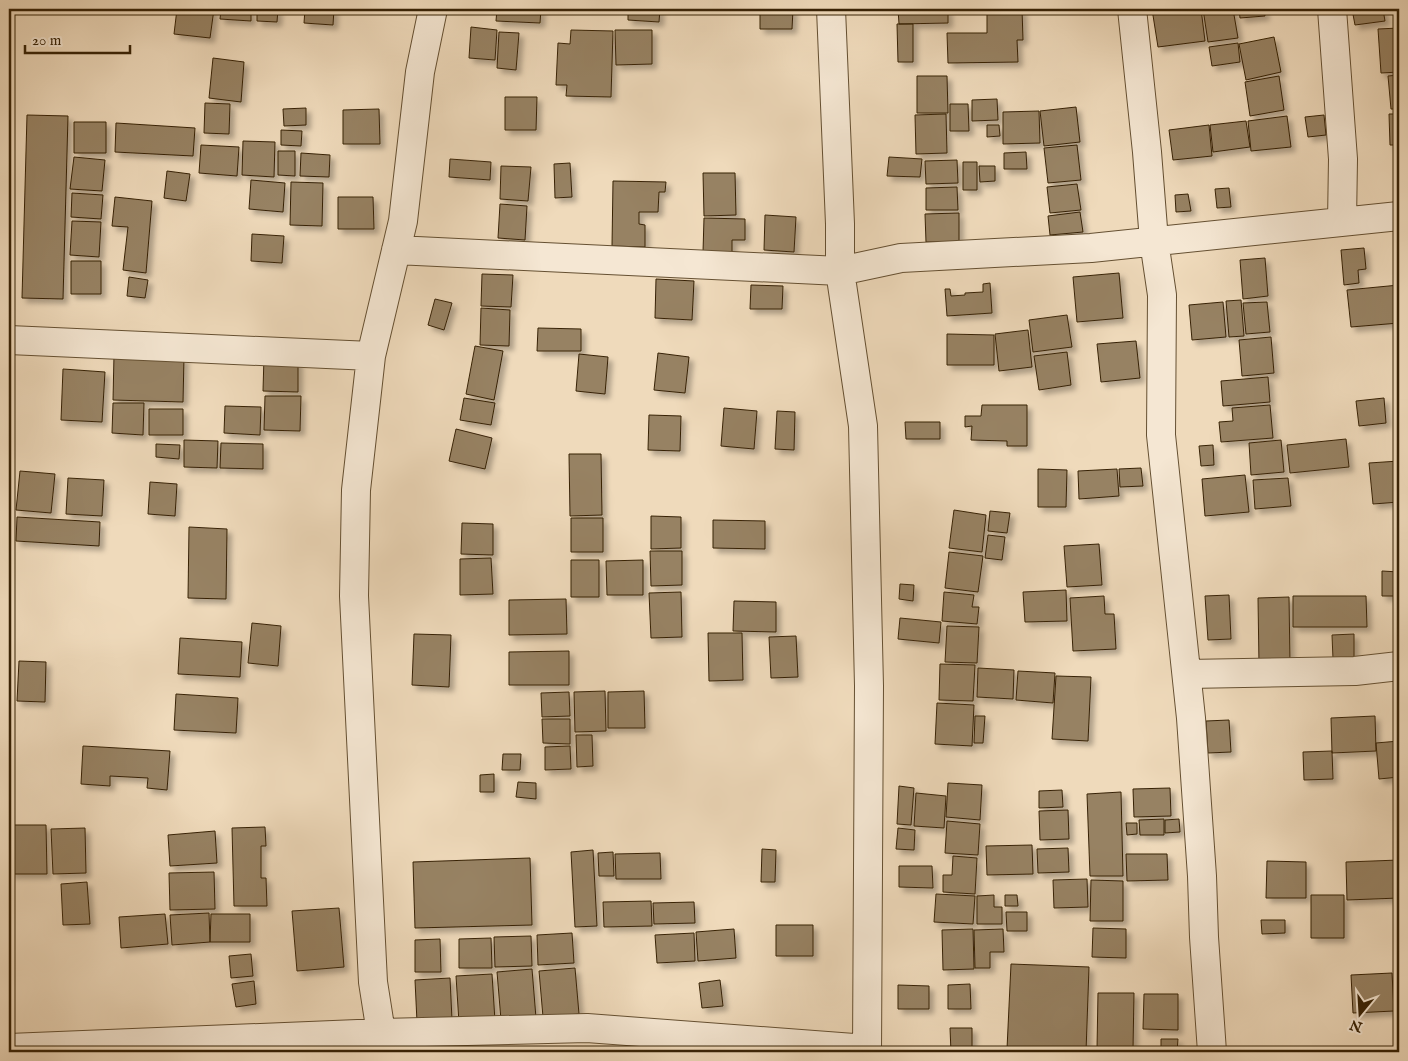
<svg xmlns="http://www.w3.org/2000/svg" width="1408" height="1061" font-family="'IM FELL English',serif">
	<defs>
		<filter id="shadow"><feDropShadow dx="4.5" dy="4.5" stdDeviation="2.5" flood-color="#0004"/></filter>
	</defs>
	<rect width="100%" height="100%" fill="#efdabb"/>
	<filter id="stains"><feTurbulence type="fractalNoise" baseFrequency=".004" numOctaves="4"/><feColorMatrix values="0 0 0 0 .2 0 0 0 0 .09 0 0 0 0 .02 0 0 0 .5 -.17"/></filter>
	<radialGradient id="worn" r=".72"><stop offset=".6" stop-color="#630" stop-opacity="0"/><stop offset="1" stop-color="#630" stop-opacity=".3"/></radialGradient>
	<path fill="#978264" stroke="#372205" filter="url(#shadow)" d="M177,9H214L210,38L174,34Z
		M221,9H251V21L220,19Z
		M257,9H278L277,22L257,21Z
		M305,9H334L333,25L304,23Z
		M497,9H541L540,23L496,21Z
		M628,9H660L659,22L628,20Z
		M760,9H793L792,29H760Z
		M898,9H948V23L899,24Z
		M987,9H1022L1023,40H1017L1018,62L948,63L947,33H987Z
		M1152,9H1201L1205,41L1158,47Z
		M1203,9H1233L1238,38L1208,42Z
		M1239,9H1264L1265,16L1240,18Z
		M1352,9H1383L1385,21L1355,25Z
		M897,24H913V62H898Z
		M471,27L497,30L495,60L469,58Z
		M1399,28V72L1381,73L1378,29Z
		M571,30L613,31L611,97L566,96L567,85H556L558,43L570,44Z
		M615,30H652V64L616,65Z
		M499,32L519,33L516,70L497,68Z
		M1274,37L1281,72L1246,80L1239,44Z
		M1238,43L1240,62L1212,66L1209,47Z
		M213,58L244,62L241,102L209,98Z
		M1399,75V109H1391L1388,76Z
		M917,76H947L948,113H917Z
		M1279,76L1284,110L1250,116L1245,82Z
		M505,97H537L536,130H505Z
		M997,99L998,120L972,121V100Z
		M205,103L230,104L229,134L204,133Z
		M950,104H968L969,131H950Z
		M1076,107L1080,142L1044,146L1040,111Z
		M306,108V125L284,126L283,109Z
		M379,109L380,144H343V110Z
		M1039,111L1040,143L1003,144V112Z
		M946,114L947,153L916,154L915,115Z
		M1389,114H1399V145H1390Z
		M27,115L68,116L63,299L22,298Z
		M1324,115L1326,135L1308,137L1305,117Z
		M1287,116L1291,147L1251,151L1248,121Z
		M1246,121L1250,147L1213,152L1210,125Z
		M74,122H106V153H74Z
		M116,123L195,128L193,156L115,152Z
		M987,125H999L1000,136L987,137Z
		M1209,125L1212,156L1173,160L1169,130Z
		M281,130L302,131L301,146L281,145Z
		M243,141L275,142L274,177L242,175Z
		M201,145L239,147L237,176L199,173Z
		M1077,145L1081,180L1048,183L1044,148Z
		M278,151H295V176L278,175Z
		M1026,152L1027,169H1004V153Z
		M301,153L330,155L329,177L300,176Z
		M74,157L105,160L102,191L70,189Z
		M889,157L922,159L920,177L887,176Z
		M450,159L491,162L490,180L449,177Z
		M957,160L958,183L926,184L925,161Z
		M963,162H977V190H963Z
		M570,163L572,197L555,198L554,164Z
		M501,166L531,167L528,201L500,199Z
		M979,166H995V181L980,182Z
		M167,171L190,174L186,201L164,198Z
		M703,173H735L736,215L704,216Z
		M251,180L285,183L283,212L249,209Z
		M613,181L666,182L665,192H659L658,212H639V224L645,225V247L612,246Z
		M291,182L323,183L322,226L290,225Z
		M1077,184L1081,210L1050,213L1047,187Z
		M957,187L958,210H926V188Z
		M1229,188L1231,207L1217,208L1215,189Z
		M72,193L103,195L101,219L71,217Z
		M1188,194L1191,211L1176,212L1175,195Z
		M115,197L152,201L146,273L123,270L128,227L112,226Z
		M338,197H373L374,229H338Z
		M500,204L527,206L525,240L498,238Z
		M1080,212L1083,232L1050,235L1048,216Z
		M959,213V242H926L925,214Z
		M765,215L796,217L794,252L764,250Z
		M704,218L745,219V240H732V253L703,252Z
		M72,221L101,222L99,257L70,255Z
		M252,234L284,236L282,263L251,261Z
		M1364,248L1366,269L1358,270L1359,283L1344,285L1341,250Z
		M1265,258L1268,296L1243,299L1240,260Z
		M71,261H101V294H71Z
		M1119,273L1123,318L1077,322L1073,277Z
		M482,274L513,275L511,307L481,306Z
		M129,277L148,280L145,298L127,296Z
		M656,279L694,281L692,320L655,318Z
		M990,283L992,313L947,316L945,289H950L951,296L965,295V293L983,292V284Z
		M751,285L783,286L782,309H750Z
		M1399,285V323L1351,327L1347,290Z
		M435,299L452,303L444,330L428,325Z
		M1241,300L1244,336L1229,337L1226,301Z
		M1223,302L1226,337L1192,340L1189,305Z
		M1267,302L1270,332L1246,334L1243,303Z
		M481,308L510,310L509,346L480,345Z
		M1067,315L1072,347L1033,352L1029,320Z
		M538,328L581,329V351H537Z
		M1028,330L1032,367L999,371L995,334Z
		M947,334L994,335V365H947Z
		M1271,337L1274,373L1242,376L1239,340Z
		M1136,341L1140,378L1101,382L1097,344Z
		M475,346L503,351L494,400L466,394Z
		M1067,352L1071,385L1039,390L1034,356Z
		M658,353L689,357L685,393L654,390Z
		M579,354L608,357L605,394L576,391Z
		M114,355L184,357L183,402L113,400Z
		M264,356L298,357V392L263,391Z
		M63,369L105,372L102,422L61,420Z
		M1268,377L1270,402L1223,406L1221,381Z
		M265,396H301L300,431L264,430Z
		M464,398L495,403L491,425L460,420Z
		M1384,398L1386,423L1359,426L1356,401Z
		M113,403H144L143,435L112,433Z
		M982,405H1027V446H1007V441L971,440L972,426L965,427V416H981Z
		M1270,405L1273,438L1221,442L1219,422L1233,421L1232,408Z
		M225,406L261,407L260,435L224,433Z
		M724,408L757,411L754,449L721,446Z
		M149,409H183V435H149Z
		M777,411L795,412L794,450L775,449Z
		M649,415L681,416L680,451L648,450Z
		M905,422H940V439H906Z
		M456,429L492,438L485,469L449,461Z
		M1346,439L1349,467L1290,473L1287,445Z
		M184,440L218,441L217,468L184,467Z
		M1281,440L1284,472L1251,475L1249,443Z
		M221,443L263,444V469L220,468Z
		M156,444L180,445L179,459L156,457Z
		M1213,445L1214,465L1201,466L1199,446Z
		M569,454H601L602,515L570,516Z
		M1399,461V502L1373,504L1369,463Z
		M1141,468L1143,486L1120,487L1119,469Z
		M1038,469L1067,470L1066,507H1038Z
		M1117,469L1119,496L1079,499L1078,471Z
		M20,471L55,474L51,513L16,510Z
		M1245,475L1249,512L1205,516L1202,479Z
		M68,478L104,480L102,516L66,514Z
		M1288,478L1291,506L1255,509L1253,480Z
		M150,482L177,484L175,516L148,514Z
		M954,510L986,515L982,552L949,548Z
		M990,511L1010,513L1007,533L988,531Z
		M651,516L681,517V548L651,549Z
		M17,517L100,522L99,546L16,541Z
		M571,518H603V552H571Z
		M713,520L765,521V549L713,548Z
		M462,523L493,524V555L461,554Z
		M189,527L227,529L226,599L188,598Z
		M988,535L1005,537L1002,560L985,558Z
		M1099,544L1102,585L1067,587L1064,546Z
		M650,551H682V585L651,586Z
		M949,552L983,556L978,592L945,588Z
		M491,558L493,594L460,595V559Z
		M571,560H599V597H571Z
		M643,560V595H607L606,561Z
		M1382,571L1399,572V596H1382Z
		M900,584L914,585L913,601L899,599Z
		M1066,590L1067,621L1025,622L1023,592Z
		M681,592L682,637L651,638L649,593Z
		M944,592L974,595L972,607H979L977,624L942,621Z
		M1229,595L1231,639L1208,640L1205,596Z
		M1104,596L1105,614H1114L1116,649L1073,651L1070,598Z
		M1293,596H1366L1367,627H1293Z
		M1289,597L1290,664L1259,665L1258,598Z
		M566,599L567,634L509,635V600Z
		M734,601L776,602V632L733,631Z
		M900,618L941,622L939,643L898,639Z
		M252,623L281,626L278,666L248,663Z
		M947,626L979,627L977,663L945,662Z
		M708,633H742L743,680L709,681Z
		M414,634L451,635L449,687L412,685Z
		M1354,634V658L1333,659L1332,635Z
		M796,636L798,677L771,678L769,637Z
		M180,638L242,642L240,677L178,674Z
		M569,651V685H509V652Z
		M19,661L46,662L45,702L17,701Z
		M940,664L975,665L973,701L939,700Z
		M978,668L1014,670L1013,699L977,697Z
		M1018,671L1055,673L1053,703L1016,700Z
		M1056,676L1091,677L1088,741L1052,739Z
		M605,691L606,731L575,732L574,692Z
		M644,691L645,728H608V692Z
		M569,692L570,716L542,717L541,693Z
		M176,694L238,698L236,733L174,730Z
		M937,703L974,705L972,746L935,744Z
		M975,716H985L983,743H974Z
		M1375,716L1376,751L1332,753L1331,718Z
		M542,719H570V744L543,743Z
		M1229,720L1231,752L1208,753L1206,721Z
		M576,735H592L593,766L577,767Z
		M1399,741V777L1379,779L1376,743Z
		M83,746L170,751L167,790L147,788L148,778L110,776V786L81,784Z
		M570,746L571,769L545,770V747Z
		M1332,751L1333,779L1304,780L1303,752Z
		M503,754H521L520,770H502Z
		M494,774V792H480V775Z
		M518,782L536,783V799L516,797Z
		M948,783L982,785L980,820L946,817Z
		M899,786L914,788L911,825L897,824Z
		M1170,788L1171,816L1134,817L1133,789Z
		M1062,790L1063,807L1039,808V791Z
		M1121,792L1123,876H1090L1087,794Z
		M916,793L946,796L944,828L914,826Z
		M1068,810L1069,839L1040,840L1039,811Z
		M1164,819V835H1140L1139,820Z
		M1179,819L1180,832L1165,833V820Z
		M947,821L980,824L978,855L945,853Z
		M1126,823H1137V834L1127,835Z
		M10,825H46L47,874H10Z
		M265,827L266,846H261V878H266L267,906H234L232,828Z
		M85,828L86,873L53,874L51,829Z
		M898,828L915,830L914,850L896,849Z
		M215,831L217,863L170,866L168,835Z
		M1032,845L1033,874L987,875L986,846Z
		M1068,848L1069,872L1038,873L1037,849Z
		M762,849L776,850L775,882H761Z
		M593,850L597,926L575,927L571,852Z
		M613,852L614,876H599L598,853Z
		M660,853L661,879H616L615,854Z
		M1126,854H1167L1168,880L1127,881Z
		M953,856L977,858L975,894L943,892V875H952Z
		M530,858L532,925L415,928L413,862Z
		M1399,860V898L1347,900L1346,862Z
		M1267,861L1306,862V898H1266Z
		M899,866H932L933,888L899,887Z
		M214,872L215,909L170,910L169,873Z
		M1087,879L1088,907L1054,908L1053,880Z
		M1091,880L1123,881V921H1090Z
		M87,882L90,924L63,925L61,884Z
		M936,894L975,896L973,924L934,922Z
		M994,895V907H1002V924H977V896Z
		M1005,895H1017L1018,906H1005Z
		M1311,895H1344V938H1311Z
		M651,901L652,926L604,927L603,902Z
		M694,902L695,923L654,924L653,903Z
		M339,908L344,967L297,971L292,911Z
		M1006,912H1027V931H1007Z
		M209,913L210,942L172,945L170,915Z
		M165,914L168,944L121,948L119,917Z
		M211,914H250V942H210Z
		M1261,920H1285V933L1262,934Z
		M776,925H813V956H776Z
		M1093,928L1126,929V958L1092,957Z
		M734,929L736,958L698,961L696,932Z
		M973,929L974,969L943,970L942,930Z
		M1003,929L1004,952H990V968H975L974,930Z
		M572,933L574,963L538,965L537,935Z
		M694,933L695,961L657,963L655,935Z
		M531,936L532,966L495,967L494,937Z
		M491,938L492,968H459V939Z
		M440,939L441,972H415V940Z
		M251,954L253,976L231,978L229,956Z
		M1011,964L1089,967L1086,1052L1007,1049Z
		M575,968L579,1014L543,1017L539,971Z
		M532,969L536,1018L501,1020L497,972Z
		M1392,973L1394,1011L1353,1013L1351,975Z
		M492,974L495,1021L459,1023L456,976Z
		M450,978L452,1020L417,1022L415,980Z
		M720,980L723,1006L702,1008L699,983Z
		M254,981L256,1004L236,1007L232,984Z
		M970,984L971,1009H948V985Z
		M898,985L929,986V1009H898Z
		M1098,993H1134L1133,1049H1115V1052H1105V1049H1097Z
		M1144,994H1178V1030L1143,1029Z
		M950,1028H972V1052H951Z
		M1161,1039H1178L1177,1052H1161Z"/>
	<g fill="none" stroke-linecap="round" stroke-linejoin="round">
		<g stroke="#655032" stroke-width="30">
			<path id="street" d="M831,9L840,224V271L863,426L869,686L867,1052
				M1132,9L1147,152L1154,241L1162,295L1161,435L1191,718L1202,876L1204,937L1212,1052
				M1332,9L1343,159L1342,222
				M396,250L840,271L901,258L1091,248L1399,216
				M9,340L371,356
				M1187,674L1355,671L1399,666
				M9,1048L382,1033L587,1028L867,1049
				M384,1052L373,982L354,596L356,490L371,356L403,221L420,72L433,9"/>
		</g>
		<use href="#street" stroke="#f5e7d3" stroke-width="28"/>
	</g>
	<rect width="1408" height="1061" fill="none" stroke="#efdabb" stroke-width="30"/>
	<rect x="10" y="10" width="1388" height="1041" fill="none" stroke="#372205" stroke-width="2.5"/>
	<rect x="15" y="15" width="1378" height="1031" fill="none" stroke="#372205"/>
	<g transform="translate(1360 1014) rotate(198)" stroke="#f5e7d3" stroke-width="4" paint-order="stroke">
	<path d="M0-4L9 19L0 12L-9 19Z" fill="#372205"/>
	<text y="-8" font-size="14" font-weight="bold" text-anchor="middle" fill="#372205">N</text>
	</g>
	<path d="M25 45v8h105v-8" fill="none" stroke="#372205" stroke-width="2.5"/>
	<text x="32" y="45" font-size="15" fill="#372205" stroke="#f5e7d3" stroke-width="4" paint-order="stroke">20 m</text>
	<rect width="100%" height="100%" filter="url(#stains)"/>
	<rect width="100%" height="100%" fill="url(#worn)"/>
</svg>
